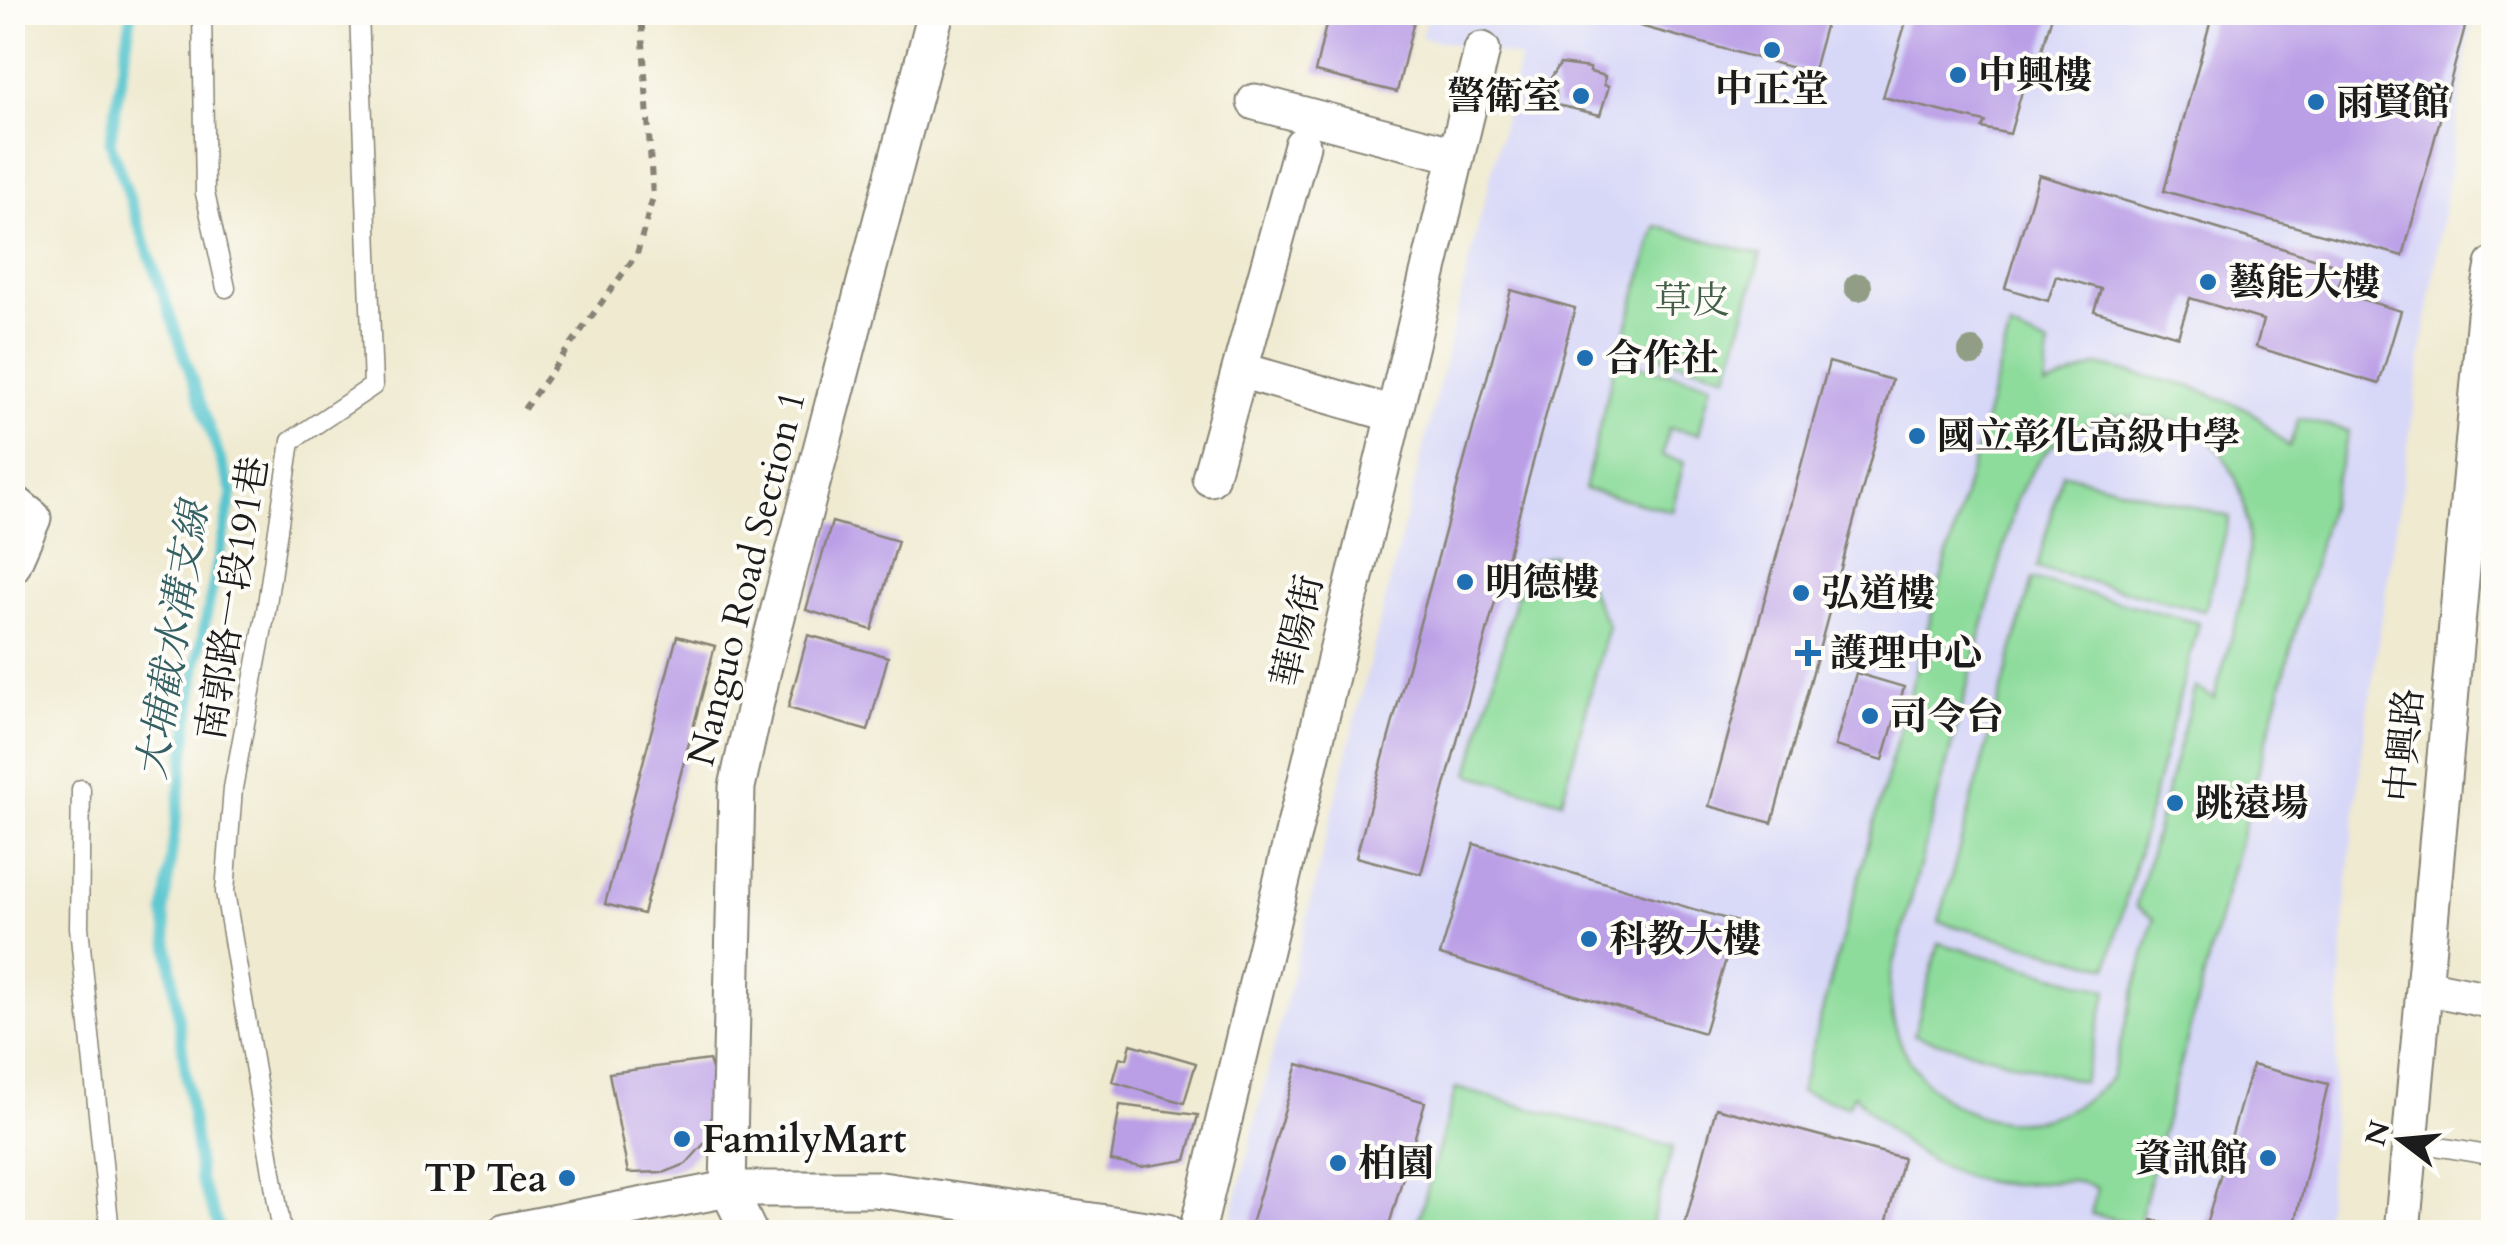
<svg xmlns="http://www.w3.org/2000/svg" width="2506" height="1245" font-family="Cardo,'Noto Serif TC',serif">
	<rect width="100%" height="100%" fill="#fdfcf7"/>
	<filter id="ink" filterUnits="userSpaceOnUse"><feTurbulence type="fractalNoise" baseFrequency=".01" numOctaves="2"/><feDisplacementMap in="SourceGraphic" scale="20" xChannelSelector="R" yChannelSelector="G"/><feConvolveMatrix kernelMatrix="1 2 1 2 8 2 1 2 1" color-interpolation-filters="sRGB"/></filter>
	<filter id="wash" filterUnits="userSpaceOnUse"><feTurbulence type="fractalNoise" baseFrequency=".0048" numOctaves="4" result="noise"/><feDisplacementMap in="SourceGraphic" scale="40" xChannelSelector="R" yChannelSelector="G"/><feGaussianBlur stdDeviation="2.25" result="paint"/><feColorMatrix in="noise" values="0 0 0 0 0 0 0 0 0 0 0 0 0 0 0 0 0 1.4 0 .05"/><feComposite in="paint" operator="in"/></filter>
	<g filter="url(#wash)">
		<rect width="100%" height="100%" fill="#efead0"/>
		<path fill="#d7d7f8" d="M1428,13H2473L2363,744L2346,898L2325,1232H1258L1230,1225L1520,58L1421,37Z"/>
		<path fill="#8ddc9b" stroke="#547c5c" stroke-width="2.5" fill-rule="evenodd" d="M1656,226L1761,255L1728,375L1622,346Z
			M2010,329L2049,346L2045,387L2098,365L2189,386L2250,410L2289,447L2299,418L2349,431L2138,1224L2091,1214L2097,1188C2069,1175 2042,1184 2012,1184C1949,1184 1894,1141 1854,1094L1848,1106L1800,1092ZM2113,415C2135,417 2160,417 2181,424C2200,429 2217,446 2227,462C2272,536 2235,621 2214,698L2195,687L2136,906L2154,919L2111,1078C2021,1172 1884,1102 1890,979L2017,498C2043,448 2058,431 2113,415Z
			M1616,360L1711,383L1699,434L1669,428L1662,456L1684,462L1672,511L1584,489Z
			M2062,473L2230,517L2205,611L2037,568Z
			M1554,555L1586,581L1608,626L1562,801L1469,774L1515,600L1533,561Z
			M2032,579L2199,623L2108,967L1939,922Z
			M1939,943L2108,990L2083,1082L1914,1035Z
			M1456,1088L1673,1147L1649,1232H1415Z"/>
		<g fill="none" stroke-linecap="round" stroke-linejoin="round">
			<path stroke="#59c6cf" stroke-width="11" d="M132,12L110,142L232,493L197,662L164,912L200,1179L221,1232"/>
		</g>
		<g id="blocks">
			<path fill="#ba9ee6" d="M1329,12H1416L1397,92L1315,72Z
				M1643,12H1829L1812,73L1640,26Z
				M1909,12H2053L2041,53L2033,52L2010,134L1982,128L1985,122L1883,97Z
				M2213,12H2469L2403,256L2164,191Z
				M1560,64L1590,68V72L1605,76L1604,85L1609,86L1600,115L1557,105L1555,79L1551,78Z
				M2039,175L2344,267L2337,292L2401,311L2379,384L2256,347L2263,320L2190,298L2178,336L2094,311L2101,289L2056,276L2048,301L2005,288Z
				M1511,290L1575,308L1421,874L1356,857Z
				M1829,362L1892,380L1772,823L1709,806Z
				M832,522L898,541L872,630L806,610Z
				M808,635L888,657L868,731L788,708Z
				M677,636L715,646L643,914L605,904Z
				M1856,673L1904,687L1883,760L1835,746Z
				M1474,844L1737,922L1704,1033L1440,955Z
				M1131,1044L1196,1063L1184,1103L1113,1082L1120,1057L1127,1059Z
				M709,1060L721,1094L709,1138L686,1164L666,1172L628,1173L609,1073Z
				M1298,1064L1425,1102L1387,1232H1282L1251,1224Z
				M2252,1065L2328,1084L2293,1232H2204Z
				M1120,1105L1198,1115L1186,1160L1141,1167L1111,1161Z
				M1716,1108L1903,1158L1884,1232H1683Z
				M2152,1220L2184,1228L2183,1232H2148Z"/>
		</g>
	</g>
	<g filter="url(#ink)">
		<use href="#blocks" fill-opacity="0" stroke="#868376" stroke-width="2.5"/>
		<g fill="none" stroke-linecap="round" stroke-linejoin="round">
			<g stroke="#868376" stroke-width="21">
				<path id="lane" d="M202,12L205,193L226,288
					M81,789L79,927L110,1232
					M2411,1142L2494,1156
					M282,1232L225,892L233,788L266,611L291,441L373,386L359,12"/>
			</g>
			<g stroke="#868376" stroke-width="39">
				<path id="street" d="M1255,102L1455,155
					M1240,370L1393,414
					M1210,478L1302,145
					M12,501L33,518L12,566
					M2425,987L2494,1001
					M505,1232L728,1189H875L1167,1232
					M749,1232L728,1189L737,787L763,670L936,12
					M1197,1232L1482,50
					M2402,1232L2485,315L2494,265"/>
			</g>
			<path stroke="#868376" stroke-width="6" stroke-dasharray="8 8" stroke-linecap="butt" d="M524,409L637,254L653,197L641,12"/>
			<use href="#lane" stroke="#fff" stroke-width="18"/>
			<use href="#street" stroke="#fff" stroke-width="35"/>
		</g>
		<g fill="#919e85">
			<circle cx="1858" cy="287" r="14"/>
			<circle cx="1972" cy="352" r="14"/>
		</g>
	</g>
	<g fill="#1f6fb2" stroke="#fdfcf7" stroke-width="4">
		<circle cx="1772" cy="50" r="10"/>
		<circle cx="1958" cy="75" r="10"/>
		<circle cx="1581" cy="96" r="10"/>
		<circle cx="2316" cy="102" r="10"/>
		<circle cx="2208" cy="282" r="10"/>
		<circle cx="1585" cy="358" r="10"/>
		<circle cx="1917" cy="436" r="10"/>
		<circle cx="1465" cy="582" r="10"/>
		<circle cx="1801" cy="593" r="10"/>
		<path d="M1803 638h10v10h10v10h-10v10h-10v-10h-10v-10h10z"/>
		<circle cx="1870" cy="716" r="10"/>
		<circle cx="2175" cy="803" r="10"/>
		<circle cx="1589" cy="939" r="10"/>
		<circle cx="682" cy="1139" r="10"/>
		<circle cx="2268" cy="1158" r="10"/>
		<circle cx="1338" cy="1163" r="10"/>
		<circle cx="567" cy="1178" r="10"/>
	</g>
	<g text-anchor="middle" stroke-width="8" stroke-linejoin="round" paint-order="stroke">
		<g font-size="38" font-weight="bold" fill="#1c1c1c" stroke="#fdfcf7" text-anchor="start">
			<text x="1978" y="88">中興樓</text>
			<text x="1772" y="102" text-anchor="middle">中正堂</text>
			<text x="1561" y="109" text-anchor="end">警衛室</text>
			<text x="2336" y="115">雨賢館</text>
			<text x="2228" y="295">藝能大樓</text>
			<text x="1605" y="371">合作社</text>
			<text x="1937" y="449">國立彰化高級中學</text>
			<text x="1485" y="595">明德樓</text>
			<text x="1821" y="606">弘道樓</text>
			<text x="1830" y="666">護理中心</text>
			<text x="1890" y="729">司令台</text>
			<text x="2195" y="816">跳遠場</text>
			<text x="1609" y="952">科教大樓</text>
			<text x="702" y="1152">FamilyMart</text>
			<text x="2248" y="1171" text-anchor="end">資訊館</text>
			<text x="1358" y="1176">柏園</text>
			<text x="547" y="1191" text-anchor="end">TP Tea</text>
		</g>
		<g font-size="38" fill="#445f48" stroke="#fdfcf7">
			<text x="1692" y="313">草皮</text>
		</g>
		<g font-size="38" fill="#1c1c1c" stroke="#fdfcf7">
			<text transform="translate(746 578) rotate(-76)" y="13">Nanguo Road Section 1</text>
			<text transform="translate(232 598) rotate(-81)" y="13">南郭路一段191巷</text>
			<text transform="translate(1297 631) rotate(-77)" y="13">華陽街</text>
			<text transform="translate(2404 745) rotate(-85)" y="13">中興路</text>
		</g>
		<g font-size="40" font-style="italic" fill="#346064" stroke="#fdfcf7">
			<text transform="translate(172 640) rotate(-81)" y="14">大埔截水溝支線</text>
		</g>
	</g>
	<rect width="2506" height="1245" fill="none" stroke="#fdfcf7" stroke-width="50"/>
	<g transform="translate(2401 1140) rotate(286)" stroke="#fdfcf7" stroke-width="8" paint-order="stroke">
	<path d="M0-8L18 38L0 25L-18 38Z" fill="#1c1c1c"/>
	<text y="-15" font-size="28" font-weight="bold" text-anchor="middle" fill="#1c1c1c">N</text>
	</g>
</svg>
